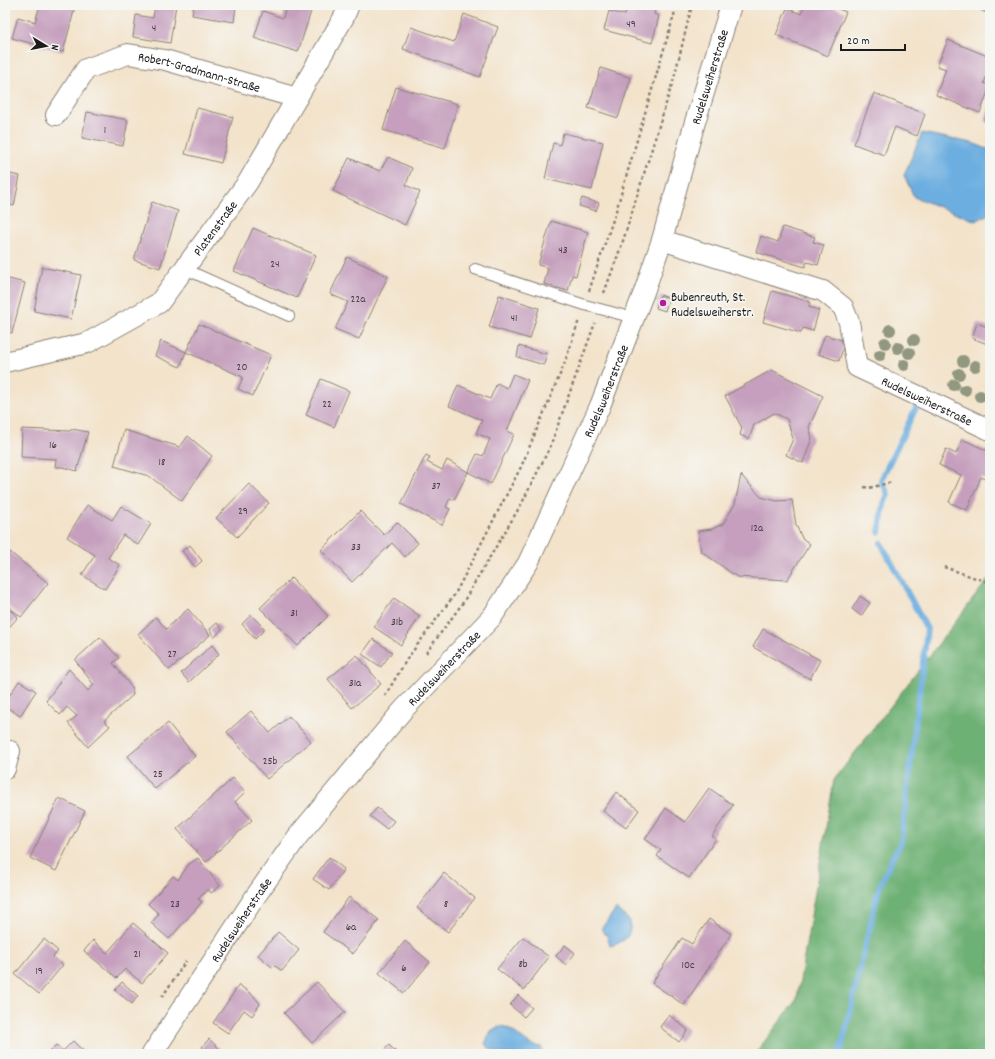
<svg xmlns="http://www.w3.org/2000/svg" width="995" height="1059" font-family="Dekko,sans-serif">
	<rect width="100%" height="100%" fill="#f6f6f2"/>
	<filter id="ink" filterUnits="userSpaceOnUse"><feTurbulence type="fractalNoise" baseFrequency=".025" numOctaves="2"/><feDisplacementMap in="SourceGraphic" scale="8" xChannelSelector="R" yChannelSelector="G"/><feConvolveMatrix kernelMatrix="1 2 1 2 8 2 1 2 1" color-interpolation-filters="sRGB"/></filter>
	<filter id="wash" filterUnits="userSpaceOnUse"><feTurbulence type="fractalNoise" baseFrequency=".012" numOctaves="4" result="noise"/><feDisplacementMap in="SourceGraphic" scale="16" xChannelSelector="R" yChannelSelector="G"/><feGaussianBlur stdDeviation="0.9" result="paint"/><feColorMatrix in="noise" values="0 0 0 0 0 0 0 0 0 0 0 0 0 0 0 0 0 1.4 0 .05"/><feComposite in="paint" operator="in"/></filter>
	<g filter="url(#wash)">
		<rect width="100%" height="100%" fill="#f3e3cb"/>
		<path fill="#6eb175" stroke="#456648" d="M990,577V1054H755L797,999L834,780Z"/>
		<path fill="#6caee0" stroke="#44657e" d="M922,133L972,143L990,150V213L976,221L914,197L904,175Z
			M616,909L630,921C632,937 624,942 610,946L607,936L601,929Z
			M499,1026C511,1026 518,1037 528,1043C532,1045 536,1046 541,1047L544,1054C528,1054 495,1059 485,1044L491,1031Z"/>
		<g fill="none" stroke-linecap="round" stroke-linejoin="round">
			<path stroke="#6caee0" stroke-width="6" d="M879,532L884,504L888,494L881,480L916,408
				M840,1054L879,888L892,859L901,842L927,629L881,543"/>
		</g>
		<g id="blocks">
			<path fill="#c59fbd" d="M40,5H66L75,7L63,52L12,38L18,17L35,22Z
				M155,5H176L170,43L133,37L136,15L153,18Z
				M194,5H236L234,22L192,15Z
				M286,5H313L298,52L254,38L263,11L283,18Z
				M627,5H657L654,14L659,16L652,43L604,30L609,11L625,15Z
				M805,5H828L846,12L828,56L776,35L787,8L801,14Z
				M970,5H990V14Z
				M464,14L498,27L480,77L403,49L411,27L454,42Z
				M948,40L990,57V68L984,83L990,86L980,113L936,95L946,69L937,66Z
				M601,68L631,78L618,118L588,108Z
				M396,87L458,104L445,148L383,130Z
				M874,93L925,114L917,136L895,127L884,155L854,144Z
				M990,107V123L984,121Z
				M197,108L233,117L221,163L185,154Z
				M87,112L128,120L123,146L82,138Z
				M563,133L603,142L592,190L545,179L553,143L560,145Z
				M388,157L412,168L406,185L420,192L405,225L333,191L349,158L380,171Z
				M5,173L20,176L14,206L5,204Z
				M582,198L599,203L596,211L579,206Z
				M152,202L178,211L160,268L134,260Z
				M551,221L588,232L576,276L572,275L568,291L544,284L548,268L538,265Z
				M783,227L815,237L813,242L824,245L818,265L807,262L805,267L756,252L761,236L778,242Z
				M253,228L316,255L297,298L234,271Z
				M347,257L388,276L359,339L335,329L348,302L330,294Z
				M42,267L81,275L71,319L34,311Z
				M5,278L25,283L12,333L5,332Z
				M772,291L810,302L809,307L819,310L813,331L803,328L801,333L763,322Z
				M499,295L539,308L530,339L489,327Z
				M660,295L669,298L665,311L656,308Z
				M977,323L990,328V345L972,338Z
				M199,324L271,355L253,396L238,389L243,377L186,352L180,367L155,356L161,341L186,352Z
				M825,335L845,341L839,361L818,354Z
				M519,346L547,354L544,365L517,357Z
				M772,370L823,396L809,427L812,438L803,463L786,455L793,439L787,419L774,413L754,425L749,439L740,435L742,428L725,396Z
				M513,374L528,380L507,431L514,434L491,484L468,472L477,454L483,456L490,439L476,433L482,420L449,406L458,385L490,399L497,383L507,388Z
				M321,379L349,391L334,427L306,415Z
				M22,429L70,431L72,429L88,432L77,471L62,467H55L56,459L21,457Z
				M124,430L180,447L188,436L212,456L182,501L149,476L114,466Z
				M962,439L990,452V481L981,477L967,510L949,502L961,475L939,465L946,449L956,454Z
				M426,455L430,457L427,462L442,470L447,460L468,472L454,500L450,498L446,507L450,509L442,525L401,504Z
				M741,475L761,497L777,501L792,500L796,525L802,538L810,544L787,580L737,577L701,551L698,531L712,529L723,524L735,504Z
				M249,484L269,503L237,537L216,518Z
				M87,505L112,520L121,506L151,524L138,545L123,535L108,558L120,565L105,589L82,575L95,555L67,537Z
				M360,511L384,535L397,522L418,543L405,557L392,543L352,582L321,550Z
				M190,545L202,561L195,567L182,551Z
				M5,548L48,583L21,617L5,604Z
				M291,578L328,616L298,646L260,608Z
				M860,596L870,603L861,616L852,609Z
				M394,598L420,616L401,645L374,627Z
				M5,606L18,617L5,632Z
				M188,609L210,635L169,670L138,634L156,617L166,629Z
				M251,615L265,629L255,639L242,624Z
				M217,623L222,629L214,638L210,629Z
				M763,629L820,660L810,679L753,647Z
				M100,637L119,658L113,663L132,688L133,695L104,721L110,726L88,747L68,723L77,716L67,707L60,715L46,701L69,669L88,691L94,685L75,660Z
				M373,639L392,652L381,667L362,654Z
				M212,645L219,654L189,682L181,673Z
				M357,655L381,684L352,708L328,679Z
				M19,681L36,691L20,716L5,706V702Z
				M251,711L270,733L289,716L311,741L267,779L227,732Z
				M168,723L195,756L155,789L128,756Z
				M233,778L245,792L235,802L252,820L206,862L177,829Z
				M709,788L733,805L712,836L716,839L689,878L657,856L661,850L645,839L666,808L685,822Z
				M616,792L639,810L626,828L603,811Z
				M59,798L85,811L56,871L30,858Z
				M377,808L394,821L387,829L370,816Z
				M329,857L344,869L329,890L313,879Z
				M198,858L220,886L211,893L208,889L198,899L202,902L169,939L151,923L159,914L148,904L173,876L178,880L189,864Z
				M444,873L475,898L448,932L417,908Z
				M349,897L379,920L353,954L323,932Z
				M709,919L731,934L684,1005L652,983L682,938L692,944Z
				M133,923L168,953L142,983L125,969L117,978L84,951L93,940L107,953Z
				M278,932L299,950L282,971L275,966L273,968L258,955Z
				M523,937L549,957L524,990L497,969Z
				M44,939L58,951L53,957L63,965L39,994L15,974Z
				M405,941L430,962L404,993L379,973Z
				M565,945L575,953L566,965L556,956Z
				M122,982L138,996L132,1004L115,990Z
				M317,982L345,1012L312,1043L284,1013Z
				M239,985L254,996L260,1004L252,1016L244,1010L228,1033L213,1023Z
				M518,995L532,1008L524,1017L510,1005Z
				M669,1015L688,1030L679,1042L660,1027Z
				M209,1039L222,1051L219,1054H209L202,1047Z
				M73,1041L86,1054H50L48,1053L56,1045L63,1051Z
				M389,1045L398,1054H381Z"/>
		</g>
	</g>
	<g filter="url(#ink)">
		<use href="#blocks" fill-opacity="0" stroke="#888074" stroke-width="1"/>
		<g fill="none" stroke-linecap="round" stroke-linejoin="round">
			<g stroke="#888074" stroke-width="12">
				<path id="lane" d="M185,269L289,316
					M475,269L585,305L634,318"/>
			</g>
			<g stroke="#888074" stroke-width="22">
				<g id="street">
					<path id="s1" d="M56,115L86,69L128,54L165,60L297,98"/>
					<path id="s2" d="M662,240L823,291L843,307L849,322L857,367L990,430"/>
					<path id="s3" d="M5,362L87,343L159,303L248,182L344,17L349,5"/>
					<path d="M5,769L10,751"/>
					<path id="s4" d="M152,1054L255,897L298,836L403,710L492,617L528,563L600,406L644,292L662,240L695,122L731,5"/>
				</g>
			</g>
			<path stroke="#888074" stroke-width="2.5" stroke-dasharray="3 3" stroke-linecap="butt" d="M589,291L616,211L677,5
				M604,293L622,244L674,78L692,5
				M864,487L869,488L892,482
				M944,567L990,583
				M426,653L462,604L522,503L550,447L595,323
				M385,696L407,659L455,594L521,467L564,365L579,320
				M162,997L186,961"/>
			<use href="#lane" stroke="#fff" stroke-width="10"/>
			<use href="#street" stroke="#fff" stroke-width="20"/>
		</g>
		<g fill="#929880">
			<circle cx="890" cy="330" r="6"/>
			<circle cx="914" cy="340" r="6"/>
			<circle cx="885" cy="343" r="6"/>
			<circle cx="898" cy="348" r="6"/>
			<circle cx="909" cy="353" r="6"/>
			<circle cx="880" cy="355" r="6"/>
			<circle cx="963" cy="361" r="6"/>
			<circle cx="904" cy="365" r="6"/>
			<circle cx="975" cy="366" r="6"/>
			<circle cx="959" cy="374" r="6"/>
			<circle cx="954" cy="385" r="6"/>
			<circle cx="965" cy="390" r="6"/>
			<circle cx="980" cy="396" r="6"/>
		</g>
	</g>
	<circle fill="#b5179e" stroke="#f6f6f2" stroke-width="1.5" cx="663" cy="303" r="4"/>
	<g text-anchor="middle" stroke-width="3.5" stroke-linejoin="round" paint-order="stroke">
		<g font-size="11" fill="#463d44">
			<text x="631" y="27">49</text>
			<text x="154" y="31">4</text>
			<text x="105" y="133">1</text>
			<text x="563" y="253">43</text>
			<text x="275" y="267">24</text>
			<text x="358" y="302">22a</text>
			<text x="514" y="321">41</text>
			<text x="242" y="370">20</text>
			<text x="327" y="407">22</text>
			<text x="53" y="448">16</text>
			<text x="162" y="465">18</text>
			<text x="436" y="489">37</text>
			<text x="243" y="514">29</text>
			<text x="757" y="531">12a</text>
			<text x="356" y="550">33</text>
			<text x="294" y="616">31</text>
			<text x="397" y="625">31b</text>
			<text x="172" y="657">27</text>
			<text x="355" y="686">31a</text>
			<text x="270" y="764">25b</text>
			<text x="158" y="777">25</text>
			<text x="175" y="907">23</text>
			<text x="446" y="907">8</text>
			<text x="351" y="930">6a</text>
			<text x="137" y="957">21</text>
			<text x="523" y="967">8b</text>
			<text x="688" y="968">10c</text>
			<text x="404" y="971">6</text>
			<text x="39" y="974">19</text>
		</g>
		<g font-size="13" fill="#1c1c1c" stroke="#f6f6f2">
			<text dy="5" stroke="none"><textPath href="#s1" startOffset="173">Robert-Gradmann-Straße</textPath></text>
			<text dy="5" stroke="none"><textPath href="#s4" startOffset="1140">Rudelsweiherstraße</textPath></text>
			<text dy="5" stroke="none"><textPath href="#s3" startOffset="260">Platenstraße</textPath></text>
			<text dy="5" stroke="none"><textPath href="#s4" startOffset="809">Rudelsweiherstraße</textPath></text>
			<text dy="5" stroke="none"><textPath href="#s2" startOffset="334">Rudelsweiherstraße</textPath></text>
			<text dy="5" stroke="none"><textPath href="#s4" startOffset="485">Rudelsweiherstraße</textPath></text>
			<text dy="5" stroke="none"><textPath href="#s4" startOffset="161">Rudelsweiherstraße</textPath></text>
		</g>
		<g font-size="13" fill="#1c1c1c" stroke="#f6f6f2" text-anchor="start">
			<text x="671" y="301">Bubenreuth, St.<tspan x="671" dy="15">Rudelsweiherstr.</tspan></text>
		</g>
	</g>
	<rect width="995" height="1059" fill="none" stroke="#f6f6f2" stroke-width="20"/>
	<g transform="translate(46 46) rotate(100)" stroke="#f6f6f2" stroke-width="3" paint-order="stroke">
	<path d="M0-3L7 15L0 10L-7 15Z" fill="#1c1c1c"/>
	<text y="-6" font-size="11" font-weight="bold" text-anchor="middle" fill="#1c1c1c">N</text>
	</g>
	<path d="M841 44v6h64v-6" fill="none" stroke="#1c1c1c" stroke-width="2"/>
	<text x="847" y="44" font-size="12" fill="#1c1c1c" stroke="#f6f6f2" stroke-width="3" paint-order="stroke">20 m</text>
</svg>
